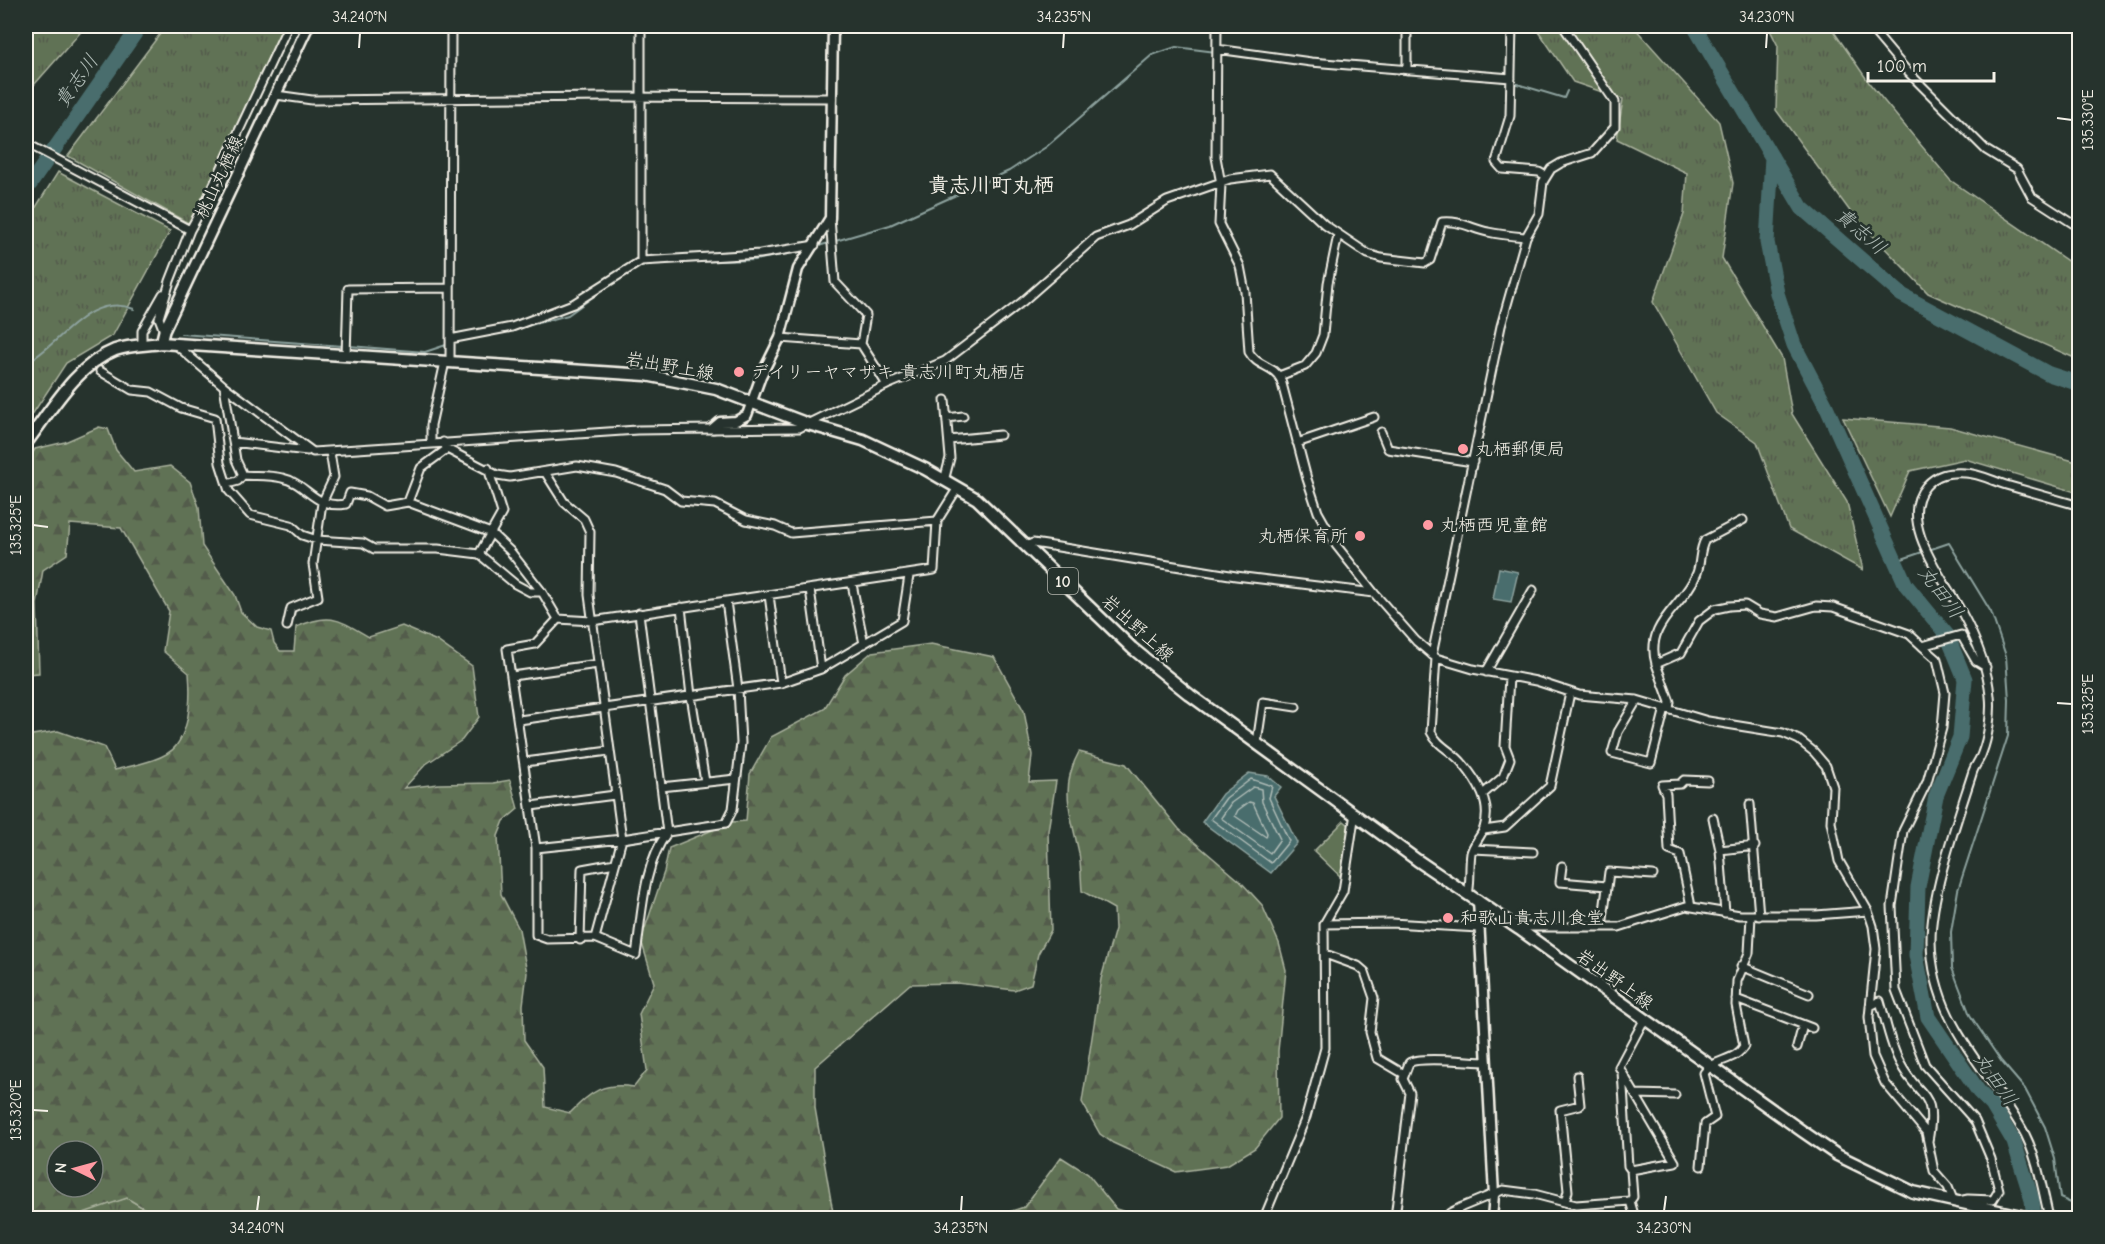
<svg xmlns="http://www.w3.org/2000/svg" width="2105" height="1244" font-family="'Comic Neue','Klee One',sans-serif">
	<defs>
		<pattern id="grass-tufts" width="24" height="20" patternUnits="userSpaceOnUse" patternTransform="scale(1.5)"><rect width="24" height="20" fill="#607254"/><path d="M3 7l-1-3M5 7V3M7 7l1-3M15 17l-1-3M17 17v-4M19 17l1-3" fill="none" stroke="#535b4c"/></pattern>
		<pattern id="forest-firs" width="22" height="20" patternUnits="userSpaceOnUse" patternTransform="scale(1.5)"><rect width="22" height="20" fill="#607254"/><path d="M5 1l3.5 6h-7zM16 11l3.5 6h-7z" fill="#535b4c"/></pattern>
	</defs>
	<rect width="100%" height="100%" fill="#26332d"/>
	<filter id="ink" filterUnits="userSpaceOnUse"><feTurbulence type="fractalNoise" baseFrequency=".0167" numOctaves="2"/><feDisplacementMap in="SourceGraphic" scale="12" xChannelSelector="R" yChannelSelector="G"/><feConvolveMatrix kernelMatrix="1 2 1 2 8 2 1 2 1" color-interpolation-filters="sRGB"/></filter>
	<g filter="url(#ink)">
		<path fill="url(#grass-tufts)" stroke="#aab29e" stroke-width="1.5" d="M26,26H86L26,94Z
			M166,26H293L197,228L68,156Z
			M1535,26H1633L1719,122L1733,183L1722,258L1782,358L1792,414L1847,502L1863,570L1789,529L1757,442L1716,413L1653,302L1684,214L1687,173L1617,139L1623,99L1573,82Z
			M1768,26H1830L1870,84L1950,180L2079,269V360L1928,293L1852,214L1776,110L1778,46Z
			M58,172L170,231L113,335L66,363L26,424V223Z
			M1843,418L1950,427L2070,460L2079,463V493L1965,459L1910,471L1890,517Z
			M127,1198L160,1218H48Z"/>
		<path fill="url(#forest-firs)" stroke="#aab29e" stroke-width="1.5" fill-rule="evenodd" d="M99,427L108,429L116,450L134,472L170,466L190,482L199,507L202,546L235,595L241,612L257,627L271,631L274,643L280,651H294L296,627C331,612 338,619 369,637L402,626L437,641L472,666L479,717L462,740L426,764L404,788L439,784L493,783L510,780L518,809L504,821L498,836L501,894L519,929L527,973L523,1005L524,1040L543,1067L545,1107L570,1113C591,1091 604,1082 634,1087L647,1070L639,1014L654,983L641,940L664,872L669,848L732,822L746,821L750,774L771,737L824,709L845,675L872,652L931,644L994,657L1024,711L1032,755L1029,782L1056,781L1048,831L1051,930L1038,954L1031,984L1014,990L957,983L910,984L815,1067V1108L834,1218H160L127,1198L69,1218H26V736L58,731L104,747L115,770C131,766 166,760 176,746C190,727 191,696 189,673L163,651L169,611L121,528L70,524L67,554L43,570L37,604L39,673L26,674V464L35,449L65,442ZM57,1151H93V1187H57Z
			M1079,752L1126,764L1179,829L1240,881L1262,905L1279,943L1286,970L1278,1051L1279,1118L1255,1148L1227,1165L1176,1172L1113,1143L1100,1134L1082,1102L1101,979L1115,929L1114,909L1082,891C1081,879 1081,865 1079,853C1071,815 1059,788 1079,752Z
			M1061,1157L1088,1174L1116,1209L1145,1218H991L1024,1207Z"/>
		<path fill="#607254" stroke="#aab29e" stroke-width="1.5" d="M1344,821L1349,825L1341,877L1314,851Z"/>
		<path fill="#496d6d" stroke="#8da29e" stroke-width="1.5" d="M1499,568L1518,572L1511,602L1493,599Z
			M1249,773L1268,776L1281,787L1274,796L1297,843L1271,873L1202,822L1222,794Z"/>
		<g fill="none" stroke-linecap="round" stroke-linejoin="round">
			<path stroke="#b0bcb7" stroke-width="1.5" d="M1251,779L1272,786L1269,798L1289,841L1271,863L1211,819L1226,798Z
				M1253,787L1261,789L1262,802L1280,839L1270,853L1221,818L1231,803Z
				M1249,802L1253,803L1267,833L1266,837L1235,816L1238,810Z"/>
			<path stroke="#8da29e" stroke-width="2" d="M1243,56L1278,61
				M1314,66L1440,76
				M1487,79L1517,84L1564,98L1567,91
				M815,247L890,225L1009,171L1046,147L1152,55L1176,47L1216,52
				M685,262L755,260L807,250
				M637,267L649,264
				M508,331L568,315L612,283
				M181,334L343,346
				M349,346L425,352L464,339
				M26,363C60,346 88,291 134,309
				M1896,561L1949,543L1991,612L2006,656L2009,700L2008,736L1958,890L1951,932L1952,968L1970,1015L2001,1061L2025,1089L2045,1127L2055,1159L2060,1198L2080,1207"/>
			<path stroke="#496d6d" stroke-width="15" d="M1694,26L1802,208L1902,295L2049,374L2080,384
				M1772,157L1767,242L1777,293L1794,345L1826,406L1906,585L1947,635L1965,679L1960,737L1936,796L1918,887L1916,955L1928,1017L1979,1092L1992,1105L2014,1142L2032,1200L2034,1218
				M26,190L140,26"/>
			<g stroke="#f4f1e8" stroke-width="11">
				<path id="minor" d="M641,26V261
					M1217,26L1216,157L1221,184L1219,224L1240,266L1245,292L1249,352C1257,367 1274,365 1281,380L1307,479L1318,512L1327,528L1336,545L1374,593L1416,641L1436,658L1473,669L1536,681L1579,695L1637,700L1708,721L1783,733L1799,740L1814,752L1826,766L1833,787L1831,822L1839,861L1868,911L1873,926L1876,949L1869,1017L1873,1056L1885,1083L1926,1132L1934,1171L1948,1187L1954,1202L1968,1199L1993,1200L1999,1190L1991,1159L1975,1121L1925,1065L1896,990L1892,906L1903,831L1927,782L1942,728L1945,693L1937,659L1922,646
					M1407,26V70
					M1512,26L1510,116L1496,162L1502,169L1539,172L1546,176
					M1869,26L1907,71L1986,150L2017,169L2032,197L2080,228
					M1217,49L1311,62L1511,78
					M276,95L312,100L606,97L832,98
					M26,143L190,230
					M830,218L835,282L866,315L861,344L887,385
					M164,331L159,318L170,281L190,230L207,199L288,26
					M780,338L861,344
					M450,339L512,327L573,304L641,261L760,254L815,245
					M175,344L224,386L313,452L637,430L799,428L887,385L945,361L1022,302L1096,237L1129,225L1167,201L1230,179L1270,174L1325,225L1368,254L1381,258L1425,263L1430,260L1442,222C1459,220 1473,229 1488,232C1501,235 1514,236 1526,237
					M142,345V331L163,294
					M346,356L348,289L450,288
					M450,362L451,26
					M100,371L132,390L151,392L181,408L215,418L220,463L229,491L250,515L291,525L302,535L317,540L363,543L374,549H438L479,554L515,584L530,592H542L558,619
					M1279,376L1305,366L1316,353L1323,335L1328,283L1338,235
					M224,386L236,460L243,475C256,476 270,475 282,478C307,483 315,510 346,504L350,493L367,496L385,506L408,502L491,533L510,551L542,592
					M947,418L963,416
					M1381,432L1388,449L1473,462
					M949,440L1000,435
					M233,442L307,451
					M431,442V425L445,362
					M443,442L447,449L497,475L510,477L577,466L616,473L665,489L681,501L715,504L746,520L775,526L791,533L937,521
					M1297,443L1374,417
					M545,472L564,502L584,519L590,532L589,595L622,839L595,938
					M944,481L950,458L945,400
					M227,484L238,481L243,475
					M408,502L421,468L447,449
					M1027,546L1033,543L1046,545L1236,576L1374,593
					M479,554L502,513L488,468
					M852,584L864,644
					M810,589L821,669
					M769,595L781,683
					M681,607L691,696L705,782
					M558,619L535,644L507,649L536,848V935L547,939L595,938L636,955C642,915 643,865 667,833L639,613
					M558,619L592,621L934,570L937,521L957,489
					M287,626L291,608L318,597L313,564L322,503L334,477L330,452
					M1432,655L1501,326L1526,237L1539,214L1543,182L1551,169L1561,163L1592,153L1615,127V102L1563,26
					M1436,658L1431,732C1438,747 1453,751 1463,764C1478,782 1492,804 1484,828C1481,837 1473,844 1471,853C1469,867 1471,881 1468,895
					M1656,664C1644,622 1684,607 1697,573C1701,562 1699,550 1705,540L1743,520
					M1486,672L1533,590
					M512,676L598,664
					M1637,700L1618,732L1612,753L1651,763L1665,708
					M1669,709L1670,702L1656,664L1681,653L1699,621L1715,609L1729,606L1745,605L1760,614L1777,617L1816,606L1833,607L1909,634L1922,646L1961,635L1976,661L1986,667
					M519,720L781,683L821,669L902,621L909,576
					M1257,743L1263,702L1296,707
					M525,762L609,751
					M661,787L736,779
					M1483,794L1503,777L1510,759L1505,746L1509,677
					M1750,804L1759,916
					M531,806L615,795
					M1713,818L1720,850L1725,913
					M1484,830L1505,827L1550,786L1570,693
					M536,848L622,839L726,823L733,809L741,743L738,689L726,601
					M1473,849L1533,852
					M1720,850L1755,846
					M1562,866L1560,882L1607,886
					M1691,906L1680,854L1669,850L1666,794L1662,785L1680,784L1684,780L1708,781
					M1324,924L1391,923L1479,928
					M1602,927L1609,872L1653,875
					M1519,929L1529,927H1619L1686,906L1740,915H1816L1868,911
					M580,940L582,869L615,863
					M1325,954L1358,966L1365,972L1374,998L1370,1032L1377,1058L1404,1074
					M1741,966L1809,994
					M1736,999L1812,1028
					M1870,1006L1880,1001C1886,1021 1890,1045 1900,1063C1919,1100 1938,1089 1928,1141
					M1797,1047L1803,1025
					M1635,1094L1675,1095
					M1701,1166L1705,1124L1715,1117L1704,1073C1714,1058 1735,1062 1744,1046L1736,1005L1737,981L1749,953L1751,916
					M1631,1170L1675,1162L1619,1067L1644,1020
					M1630,1201L1635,1218
					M1565,1202L1568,1191L1560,1110L1580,1105L1577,1076
					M1264,1218L1306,1117L1325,1048L1324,924L1343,891L1355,813
					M1395,1218L1410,1093L1403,1079L1409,1063C1419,1056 1471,1062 1487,1062
					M1446,1218L1450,1213L1462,1207L1503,1190L1534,1194L1576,1205L1630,1201L1633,1197L1631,1170L1628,1166L1622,1072
					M2049,1218C2043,1191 2036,1151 2021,1127C1984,1064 1932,1020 1931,941C1931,893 1957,821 1972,774C1974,766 1980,760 1982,753C1988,738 1992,712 1990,696C1988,666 1975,637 1961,611C1944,579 1896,521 1926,486C1937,474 1948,472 1965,473C1978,473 1993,481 2006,485C2030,492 2055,499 2080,506"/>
			</g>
			<g stroke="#f4f1e8" stroke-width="13">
				<path id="tertiary" d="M713,428L720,422L736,421L747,415L761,376L780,338L798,269L830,218L833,26
					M1478,900L1494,1195L1492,1218"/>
			</g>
			<g stroke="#f4f1e8" stroke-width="14">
				<path id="secondary" d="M161,343L164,331L308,26"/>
			</g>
			<g stroke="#f4f1e8" stroke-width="15">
				<path id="primary" d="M26,443C50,412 76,365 115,350C129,345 146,345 161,343L646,375L716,389L808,424L863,440L925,469L977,499L1132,648L1190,695L1417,860L1519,929L1802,1131L1837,1155L1913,1192L2030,1218"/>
			</g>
			<use href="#minor" stroke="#26332d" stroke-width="7"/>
			<use href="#tertiary" stroke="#26332d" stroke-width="8"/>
			<use href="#secondary" stroke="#26332d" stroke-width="9"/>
			<use href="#primary" stroke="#26332d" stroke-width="10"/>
		</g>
	</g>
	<path fill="none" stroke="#f4f1e8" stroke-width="2" d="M359,48L360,33M1063,48L1064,33M1766,48L1767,33M2057,118L2072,120M33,525L48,527M2057,703L2072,704M33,1110L48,1111M257,1211L259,1196M961,1211L962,1196M1664,1211L1666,1196"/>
	<g fill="#ff9aa2" stroke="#26332d" stroke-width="2">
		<circle cx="739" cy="372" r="6"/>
		<circle cx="1463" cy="449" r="6"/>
		<circle cx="1428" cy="525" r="6"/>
		<circle cx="1360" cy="536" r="6"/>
		<circle cx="1448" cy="918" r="6"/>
	</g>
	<g text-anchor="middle" stroke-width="5" stroke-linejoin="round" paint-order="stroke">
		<rect fill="#26332d" stroke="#b6b8b0" stroke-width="1.5" x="1048" y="568" width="30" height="26" rx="4.5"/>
		<g font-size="16" font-weight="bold" fill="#f4f1e8">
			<text x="1063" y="587">10</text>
		</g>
		<g font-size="18" fill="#f4f1e8" stroke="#26332d">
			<text transform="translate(219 177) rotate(-65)" y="6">桃山丸栖線</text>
			<text transform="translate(670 366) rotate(10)" y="6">岩出野上線</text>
			<text transform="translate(1138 628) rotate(42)" y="6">岩出野上線</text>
			<text transform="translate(1615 979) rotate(36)" y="6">岩出野上線</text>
		</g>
		<g font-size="18" fill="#f4f1e8" stroke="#26332d" text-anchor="start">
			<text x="751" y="378">デイリーヤマザキ 貴志川町丸栖店</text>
			<text x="1475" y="455">丸栖郵便局</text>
			<text x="1440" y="531">丸栖西児童館</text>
			<text x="1348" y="542" text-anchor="end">丸栖保育所</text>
			<text x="1460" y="924">和歌山貴志川食堂</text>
		</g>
		<g font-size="20" font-style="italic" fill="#b0bcb7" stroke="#26332d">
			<text transform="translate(76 81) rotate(-55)" y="7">貴志川</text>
			<text transform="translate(1861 231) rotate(41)" y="7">貴志川</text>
			<text transform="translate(1941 592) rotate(53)" y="7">丸田川</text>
			<text transform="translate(1996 1079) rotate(55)" y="7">丸田川</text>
		</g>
		<g font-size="21" font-weight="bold" fill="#f4f1e8" stroke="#26332d">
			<text x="991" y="192">貴志川町丸栖</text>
		</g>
	</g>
	<rect width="2105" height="1244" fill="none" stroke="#26332d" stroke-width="66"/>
	<g transform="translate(75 1169) rotate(275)"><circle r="28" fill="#26332d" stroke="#787f78" stroke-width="1.5"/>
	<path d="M0-4.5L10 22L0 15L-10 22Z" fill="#ff9aa2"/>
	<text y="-9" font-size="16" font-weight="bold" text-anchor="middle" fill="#f4f1e8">N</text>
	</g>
	<path d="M1868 72v9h126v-9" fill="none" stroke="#f4f1e8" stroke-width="3"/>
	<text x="1877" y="72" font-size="18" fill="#f4f1e8" stroke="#26332d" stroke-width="4.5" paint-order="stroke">100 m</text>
	<rect x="33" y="33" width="2039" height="1178" fill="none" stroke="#f4f1e8" stroke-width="2"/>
	<g font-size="15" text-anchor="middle" fill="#f4f1e8">
		<text x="360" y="22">34.240°N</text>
		<text x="1064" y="22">34.235°N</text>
		<text x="1767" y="22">34.230°N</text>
		<text transform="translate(2088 120) rotate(-90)" y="5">135.330°E</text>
		<text transform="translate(16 525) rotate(-90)" y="5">135.325°E</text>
		<text transform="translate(2088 704) rotate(-90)" y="5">135.325°E</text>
		<text transform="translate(16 1110) rotate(-90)" y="5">135.320°E</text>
		<text x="257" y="1233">34.240°N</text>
		<text x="961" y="1233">34.235°N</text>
		<text x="1664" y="1233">34.230°N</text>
	</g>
</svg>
